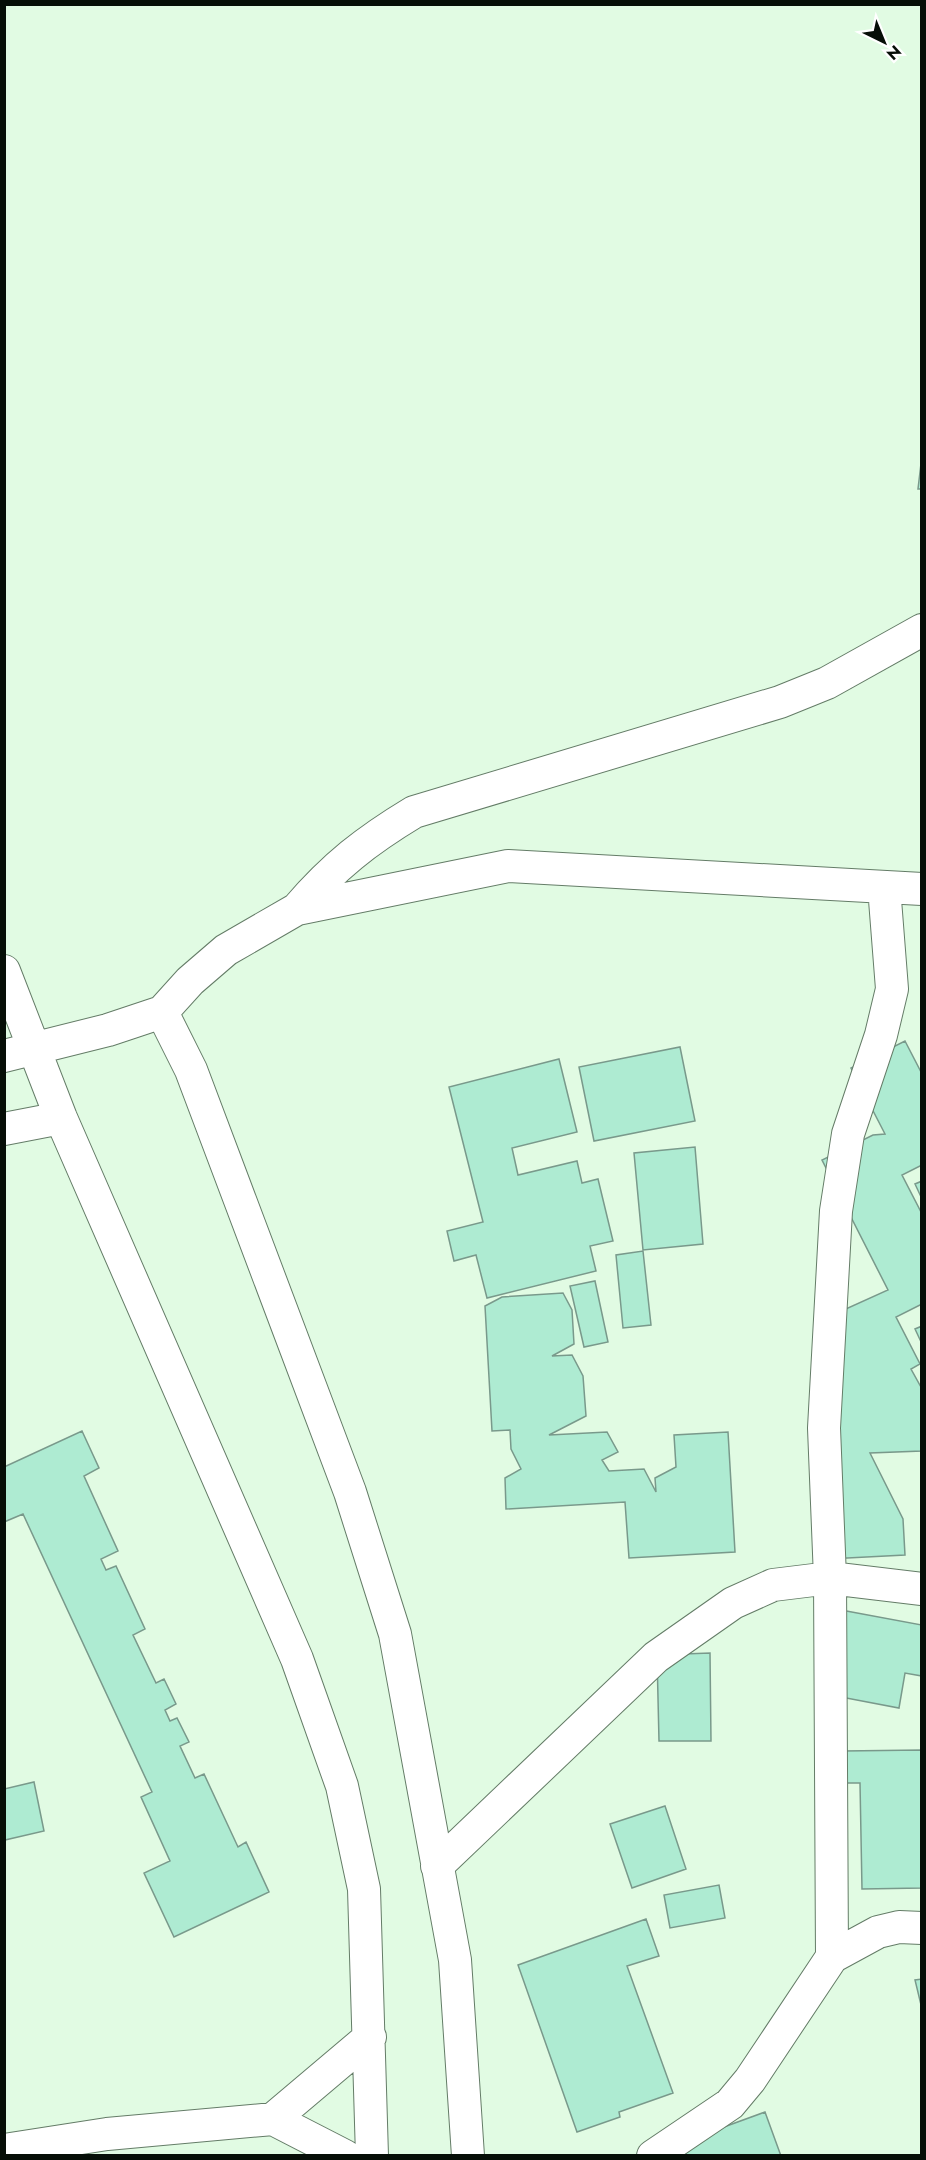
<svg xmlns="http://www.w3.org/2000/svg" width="926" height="2160" font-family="Jost,sans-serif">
	<rect width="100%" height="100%" fill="#e1fbe3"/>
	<path fill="#aeebd2" stroke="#79998b" stroke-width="1.5" d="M922,455V489H918Z
		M905,1041L922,1074V1165L902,1175L922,1214V1304L896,1317L920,1364L911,1369L922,1389V1451L870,1453L903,1519L905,1555L828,1559L817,1322L888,1290L822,1160L873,1135L885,1134L851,1068Z
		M680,1047L695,1121L594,1141L579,1067Z
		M559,1059L577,1132L512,1148L518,1175L577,1161L582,1183L598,1179L613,1241L590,1246L596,1271L487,1298L476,1255L454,1261L447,1231L483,1222L449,1087Z
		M695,1147L703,1244L643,1250L634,1153Z
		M922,1181V1199L915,1184Z
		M643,1251L651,1325L623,1328L616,1255Z
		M595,1281L608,1342L584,1347L570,1286Z
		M563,1293L572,1310L574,1344L552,1356L572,1355L583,1376L586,1416L549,1435L607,1432L618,1452L602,1460L609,1471L644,1469L656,1492L655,1478L676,1467L674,1435L728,1432L735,1552L629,1558L625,1502L506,1509L505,1478L521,1469L511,1449L510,1430L492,1431L485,1306L502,1297Z
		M922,1326V1344L915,1329Z
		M82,1431L99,1468L84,1476L118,1551L101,1559L106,1570L116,1566L145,1629L133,1635L156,1683L164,1679L176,1704L165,1710L170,1721L177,1718L189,1742L180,1746L195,1778L204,1774L238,1847L246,1842L269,1892L174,1937L144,1873L170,1861L141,1797L152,1792L23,1514L4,1522V1467Z
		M841,1610L922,1625V1676L905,1673L899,1708L825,1694Z
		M710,1653L711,1741H659L657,1655Z
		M922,1750V1888L862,1889L860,1783H844L843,1751Z
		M34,1782L44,1831L5,1840L4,1789Z
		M665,1806L686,1869L632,1888L610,1824Z
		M719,1885L725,1918L670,1928L664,1895Z
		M646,1919L659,1956L627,1966L673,2093L619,2112L620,2117L577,2132L518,1965Z
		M922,1979V2009L915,1980Z
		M765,2112L781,2156H647V2155Z"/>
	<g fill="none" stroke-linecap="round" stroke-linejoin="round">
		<g stroke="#647c67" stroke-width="34">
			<path id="street" d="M297,909C334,866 366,841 414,812L780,702L827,683L922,630
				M4,971L61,1118L297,1659L342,1786L364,1889L372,2156
				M162,1012L190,981L226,950L297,909L508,866L922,889
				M4,1056L108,1030L162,1012L191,1070L350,1492L395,1634L455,1960L468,2156
				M4,1129L61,1118
				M437,1866L656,1657L733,1603L773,1585L830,1578L922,1589
				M832,1957L830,1578L824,1428L836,1211L848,1134L881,1035L892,989L884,887
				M273,2119L370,2037
				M4,2150L107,2134L273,2119L345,2156
				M653,2156L730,2104L750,2080L832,1957L878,1932L899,1927L922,1928"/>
		</g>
		<use href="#street" stroke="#fff" stroke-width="32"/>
	</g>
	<rect width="926" height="2160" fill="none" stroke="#060e07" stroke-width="12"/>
	<g transform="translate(884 42) rotate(137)" stroke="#ffffff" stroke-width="4.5" paint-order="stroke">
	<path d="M0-4.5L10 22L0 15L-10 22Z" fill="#060e07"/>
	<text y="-9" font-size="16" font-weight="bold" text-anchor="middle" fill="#060e07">N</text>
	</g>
</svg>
